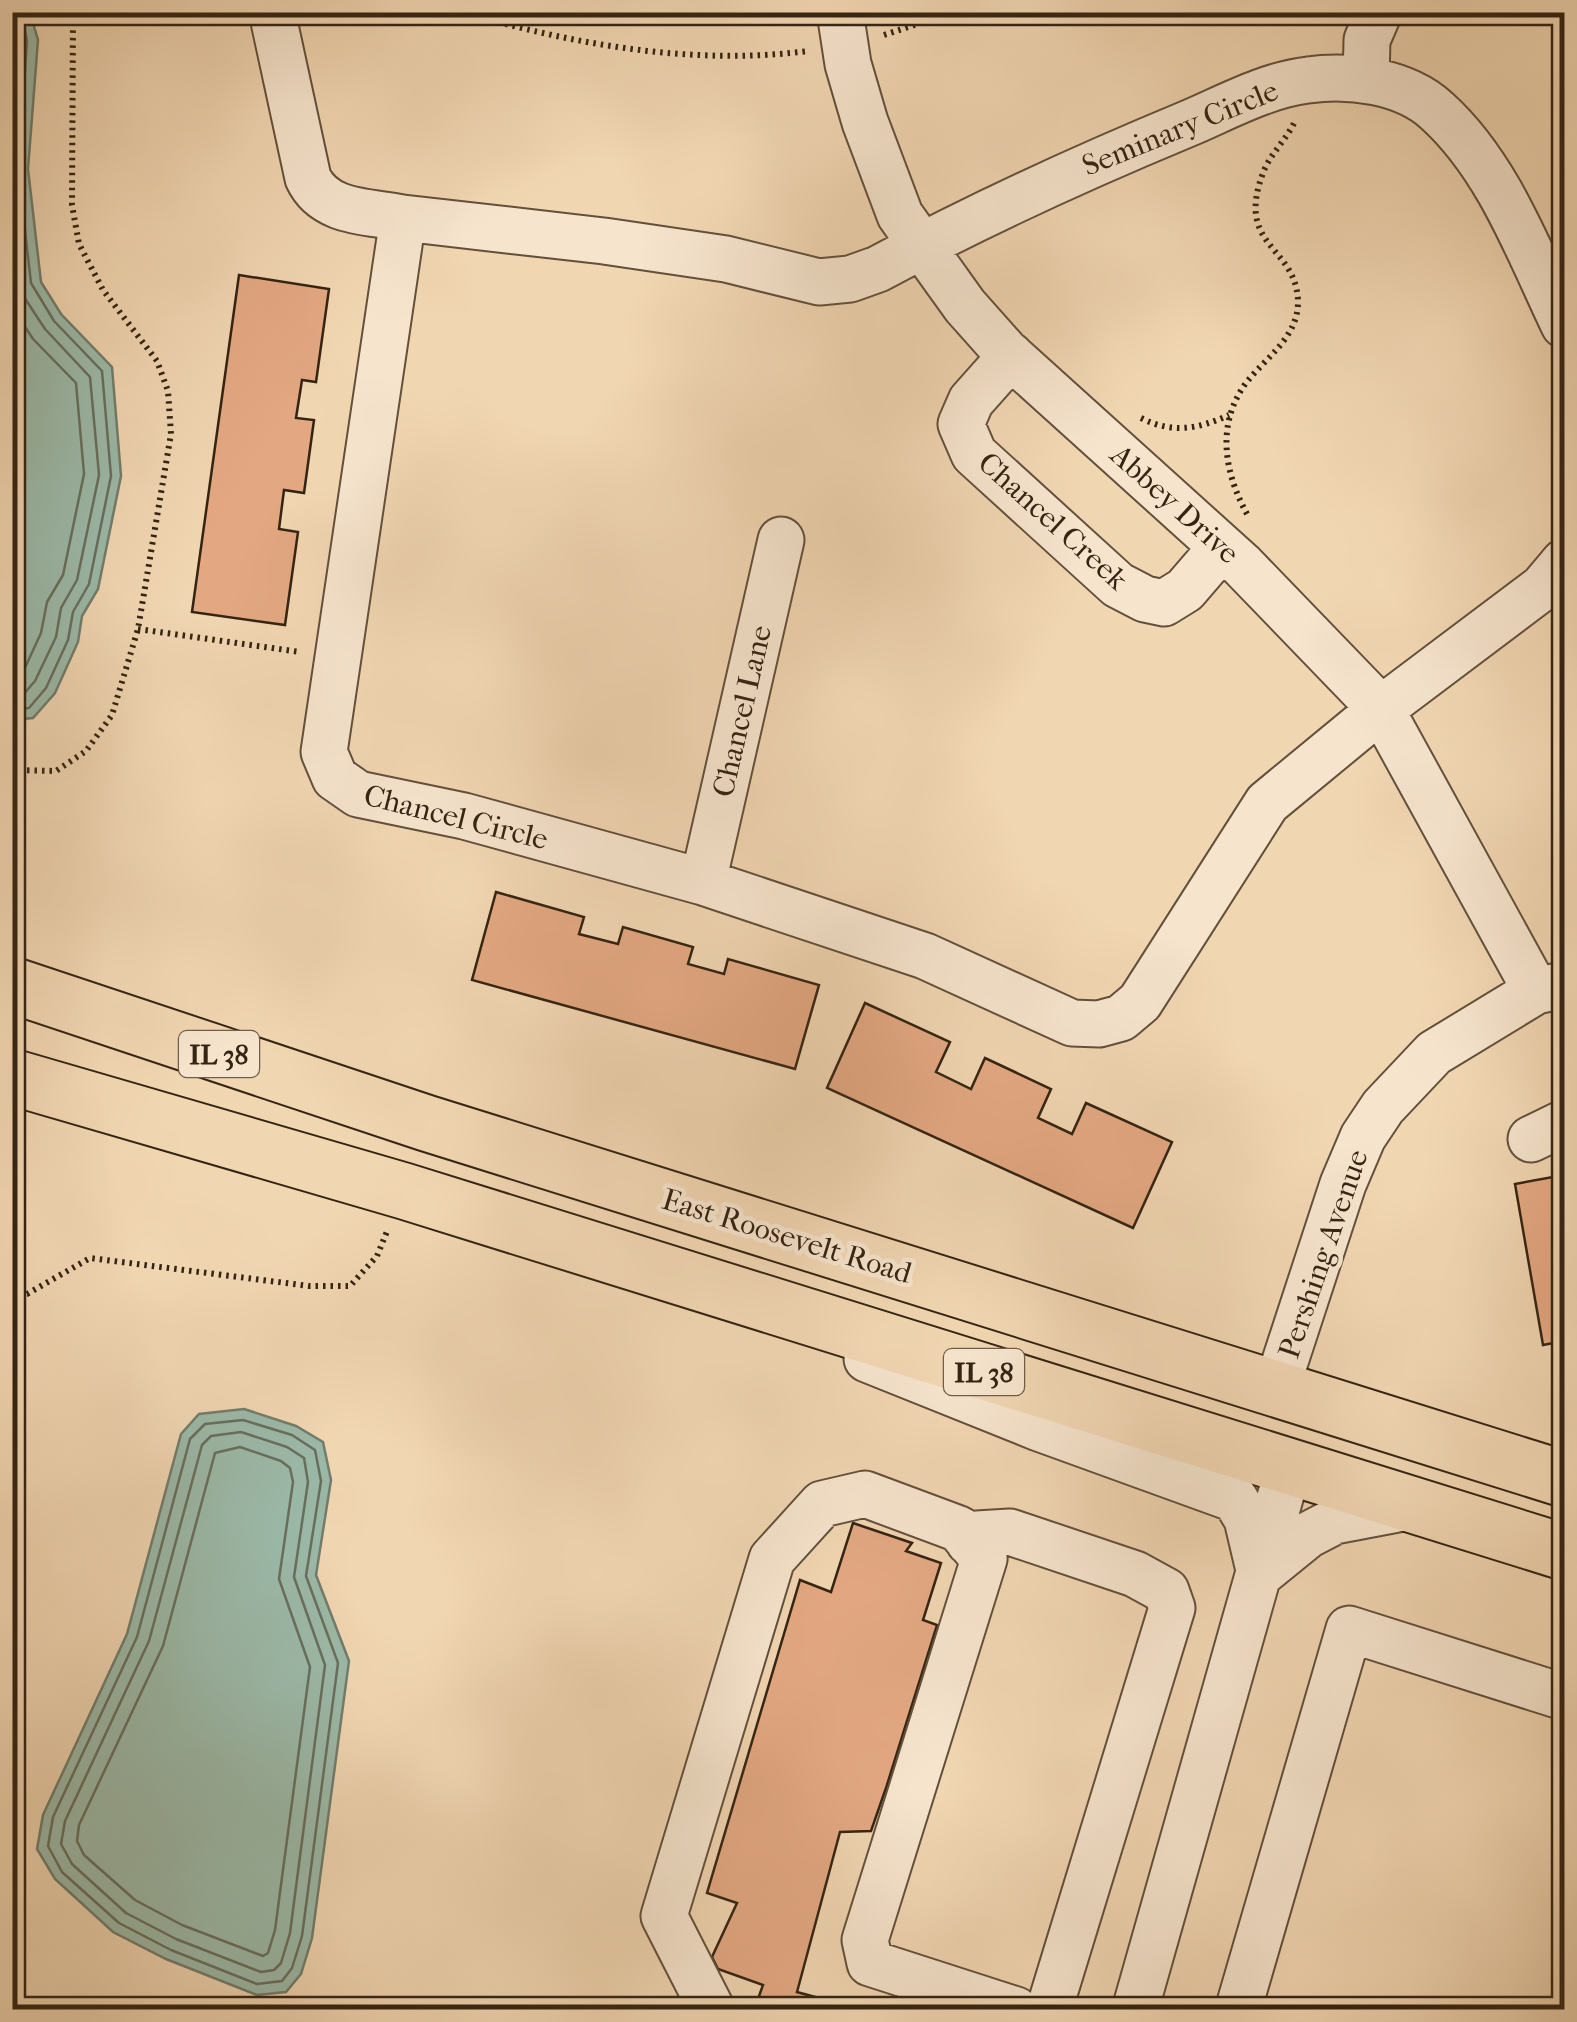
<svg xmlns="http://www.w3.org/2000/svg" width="1577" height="2022" font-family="'IM FELL French Canon',serif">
	<rect width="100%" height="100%" fill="#f1d6b2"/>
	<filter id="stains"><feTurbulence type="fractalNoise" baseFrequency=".002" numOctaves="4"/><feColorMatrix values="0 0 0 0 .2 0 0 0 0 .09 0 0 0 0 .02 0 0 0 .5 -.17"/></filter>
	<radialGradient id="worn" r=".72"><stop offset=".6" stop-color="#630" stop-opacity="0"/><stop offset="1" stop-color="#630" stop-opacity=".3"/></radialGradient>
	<path fill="#9bb9a8" stroke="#727d6c" stroke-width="2.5" d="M12,13H30L38,40L28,169L41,282L61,314L112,367L121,476L98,589L82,616L78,642L55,693L33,718L13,720Z
		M244,1409L296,1426L323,1442L331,1480L316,1575L349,1661L312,1938L301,1974L286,1992L257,1995L166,1959L113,1932L55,1879L37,1849L43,1815L127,1634L181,1434L199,1414Z"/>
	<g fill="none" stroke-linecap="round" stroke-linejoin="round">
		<path stroke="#686e5e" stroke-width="2.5" d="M12,233L22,294L45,329L90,377L99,475L77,580L61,608L56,637L35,681L22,696L12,697
			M12,307L33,339L76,383L84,474L63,575L47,602L41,633L23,672L12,682
			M12,710L29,708L46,688L68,640L73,612L89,584L111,476L102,371L54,321L31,283L18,170L27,41L21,12
			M243,1420L292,1435L315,1450L321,1481L306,1576L338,1663L302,1936L292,1968L282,1981L257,1984L171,1950L119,1923L62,1872L48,1846L53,1817L137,1637L190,1439L205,1424Z
			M241,1432L287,1447L304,1458L308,1482L294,1577L325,1665L290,1933L281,1963L274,1970L261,1972L176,1939L126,1913L72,1864L61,1844L65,1821L149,1641L202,1445L211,1436Z
			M240,1447L281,1461L290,1468L293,1482L279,1579L310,1667L275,1930L268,1953L263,1956L182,1925L135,1900L84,1855L77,1841L79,1825L163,1646L215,1453Z"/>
	</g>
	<path fill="#e3a882" stroke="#342413" stroke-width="2.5" d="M239,275L329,289L316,382L302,380L296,418L314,420L304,493L284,490L279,529L298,532L285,625L192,612Z
		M496,892L584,917L579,934L618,944L623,927L693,947L688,964L724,974L728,959L819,985L795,1069L472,980Z
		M865,1003L950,1042L936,1072L971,1089L985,1058L1051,1089L1038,1118L1072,1134L1086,1103L1172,1142L1133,1228L827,1088Z
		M1564,1175V1341L1543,1345L1515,1184Z
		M853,1523L912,1543L906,1551L941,1563L923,1620L937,1625L886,1788L871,1831L840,1832L797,1992L863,2010H754L763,1985L718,1969L712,1957L737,1903L707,1893L800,1580L831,1592Z"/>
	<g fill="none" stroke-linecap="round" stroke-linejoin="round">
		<g stroke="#63503b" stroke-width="49">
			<path id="minor" d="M272,12L308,178C325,214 368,211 403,218
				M840,12L848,64L865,122L900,215L922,246L965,306L1006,352L1242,565L1381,709L1536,991
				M1366,80L1367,40L1379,12
				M1564,325C1529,252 1498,166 1437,111C1405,81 1349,74 1308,80C1266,85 1225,108 1187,124C1081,168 978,215 878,269L850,279L819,282L726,259L604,241L403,218L324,752L335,778L358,794L464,816L703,882L925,956L1072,1023L1099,1024L1121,1018L1140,1002L1267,803L1381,709L1543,587L1564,562
				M1011,356L971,401L961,424L974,454L1118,585L1145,599L1164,603L1185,590L1222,547
				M703,882L781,540
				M1531,1139L1564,1123
				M867,1359L1039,1428L1235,1499L1247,1519L1260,1574
				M1276,1389L1343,1184L1363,1137L1383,1107L1434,1053L1536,991L1563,985
				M969,1542L977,1534L1010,1532L1135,1574L1166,1591L1172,1608L1049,2010
				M1260,1574L1308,1535L1335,1521L1414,1506
				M712,2010L664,1916L772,1559L822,1504L865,1494L959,1529L984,1559L865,1940L870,1963L1016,2010
				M1135,2010L1289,1466
				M1238,2010L1349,1629L1564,1697"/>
		</g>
		<g stroke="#342413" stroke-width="59">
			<path id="major" d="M12,985L426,1123L1564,1479
				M12,1077L404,1191L1564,1552"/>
		</g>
		<path stroke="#342413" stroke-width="6" stroke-dasharray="2.5 5" stroke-linecap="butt" d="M462,12C572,44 692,66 808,51
			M884,35L954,12
			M1141,418C1173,434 1198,429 1229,415
			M1247,514C1224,472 1216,424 1246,383C1266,357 1299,337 1298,300C1295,245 1235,247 1263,173C1270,154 1287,139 1295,121
			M138,629L300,652
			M12,770L56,771L86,751L112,715L138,629L171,434L168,391L157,361L103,290L79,244L72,205L73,12
			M12,1296L27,1294L90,1258L309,1286H350L377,1256L388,1229"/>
		<use href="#minor" stroke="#f6e4cd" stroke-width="45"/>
		<use href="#major" stroke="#f1d6b2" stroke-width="55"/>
	</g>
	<g text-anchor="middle" stroke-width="9" stroke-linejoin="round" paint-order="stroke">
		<g fill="#f6e4cd" stroke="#6e5e4b" stroke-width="2.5">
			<rect x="179" y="1031" width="80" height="46" rx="8"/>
			<rect x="944" y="1349" width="80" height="46" rx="8"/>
		</g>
		<g font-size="28" font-weight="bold" fill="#342413">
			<text x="219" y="1064">IL 38</text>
			<text x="984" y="1382">IL 38</text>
		</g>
		<g font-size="30" fill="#342413" stroke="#f6e4cd">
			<text transform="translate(1180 128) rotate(-22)" y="10">Seminary Circle</text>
			<text transform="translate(1175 504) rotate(42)" y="10">Abbey Drive</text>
			<text transform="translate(1053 521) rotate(42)" y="10">Chancel Creek</text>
			<text transform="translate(742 711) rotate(-77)" y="10">Chancel Lane</text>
			<text transform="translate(456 817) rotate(14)" y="10">Chancel Circle</text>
			<text transform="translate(787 1236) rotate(17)" y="10">East Roosevelt Road</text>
			<text transform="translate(1323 1254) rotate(-71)" y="10">Pershing Avenue</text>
		</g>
	</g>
	<rect width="1577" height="2022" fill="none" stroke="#f1d6b2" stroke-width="50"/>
	<rect x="15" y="15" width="1547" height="1992" fill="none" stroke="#342413" stroke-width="5"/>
	<rect x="25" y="25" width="1527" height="1972" fill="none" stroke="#342413" stroke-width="2.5"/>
	<rect width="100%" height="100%" filter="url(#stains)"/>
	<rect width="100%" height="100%" fill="url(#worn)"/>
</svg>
